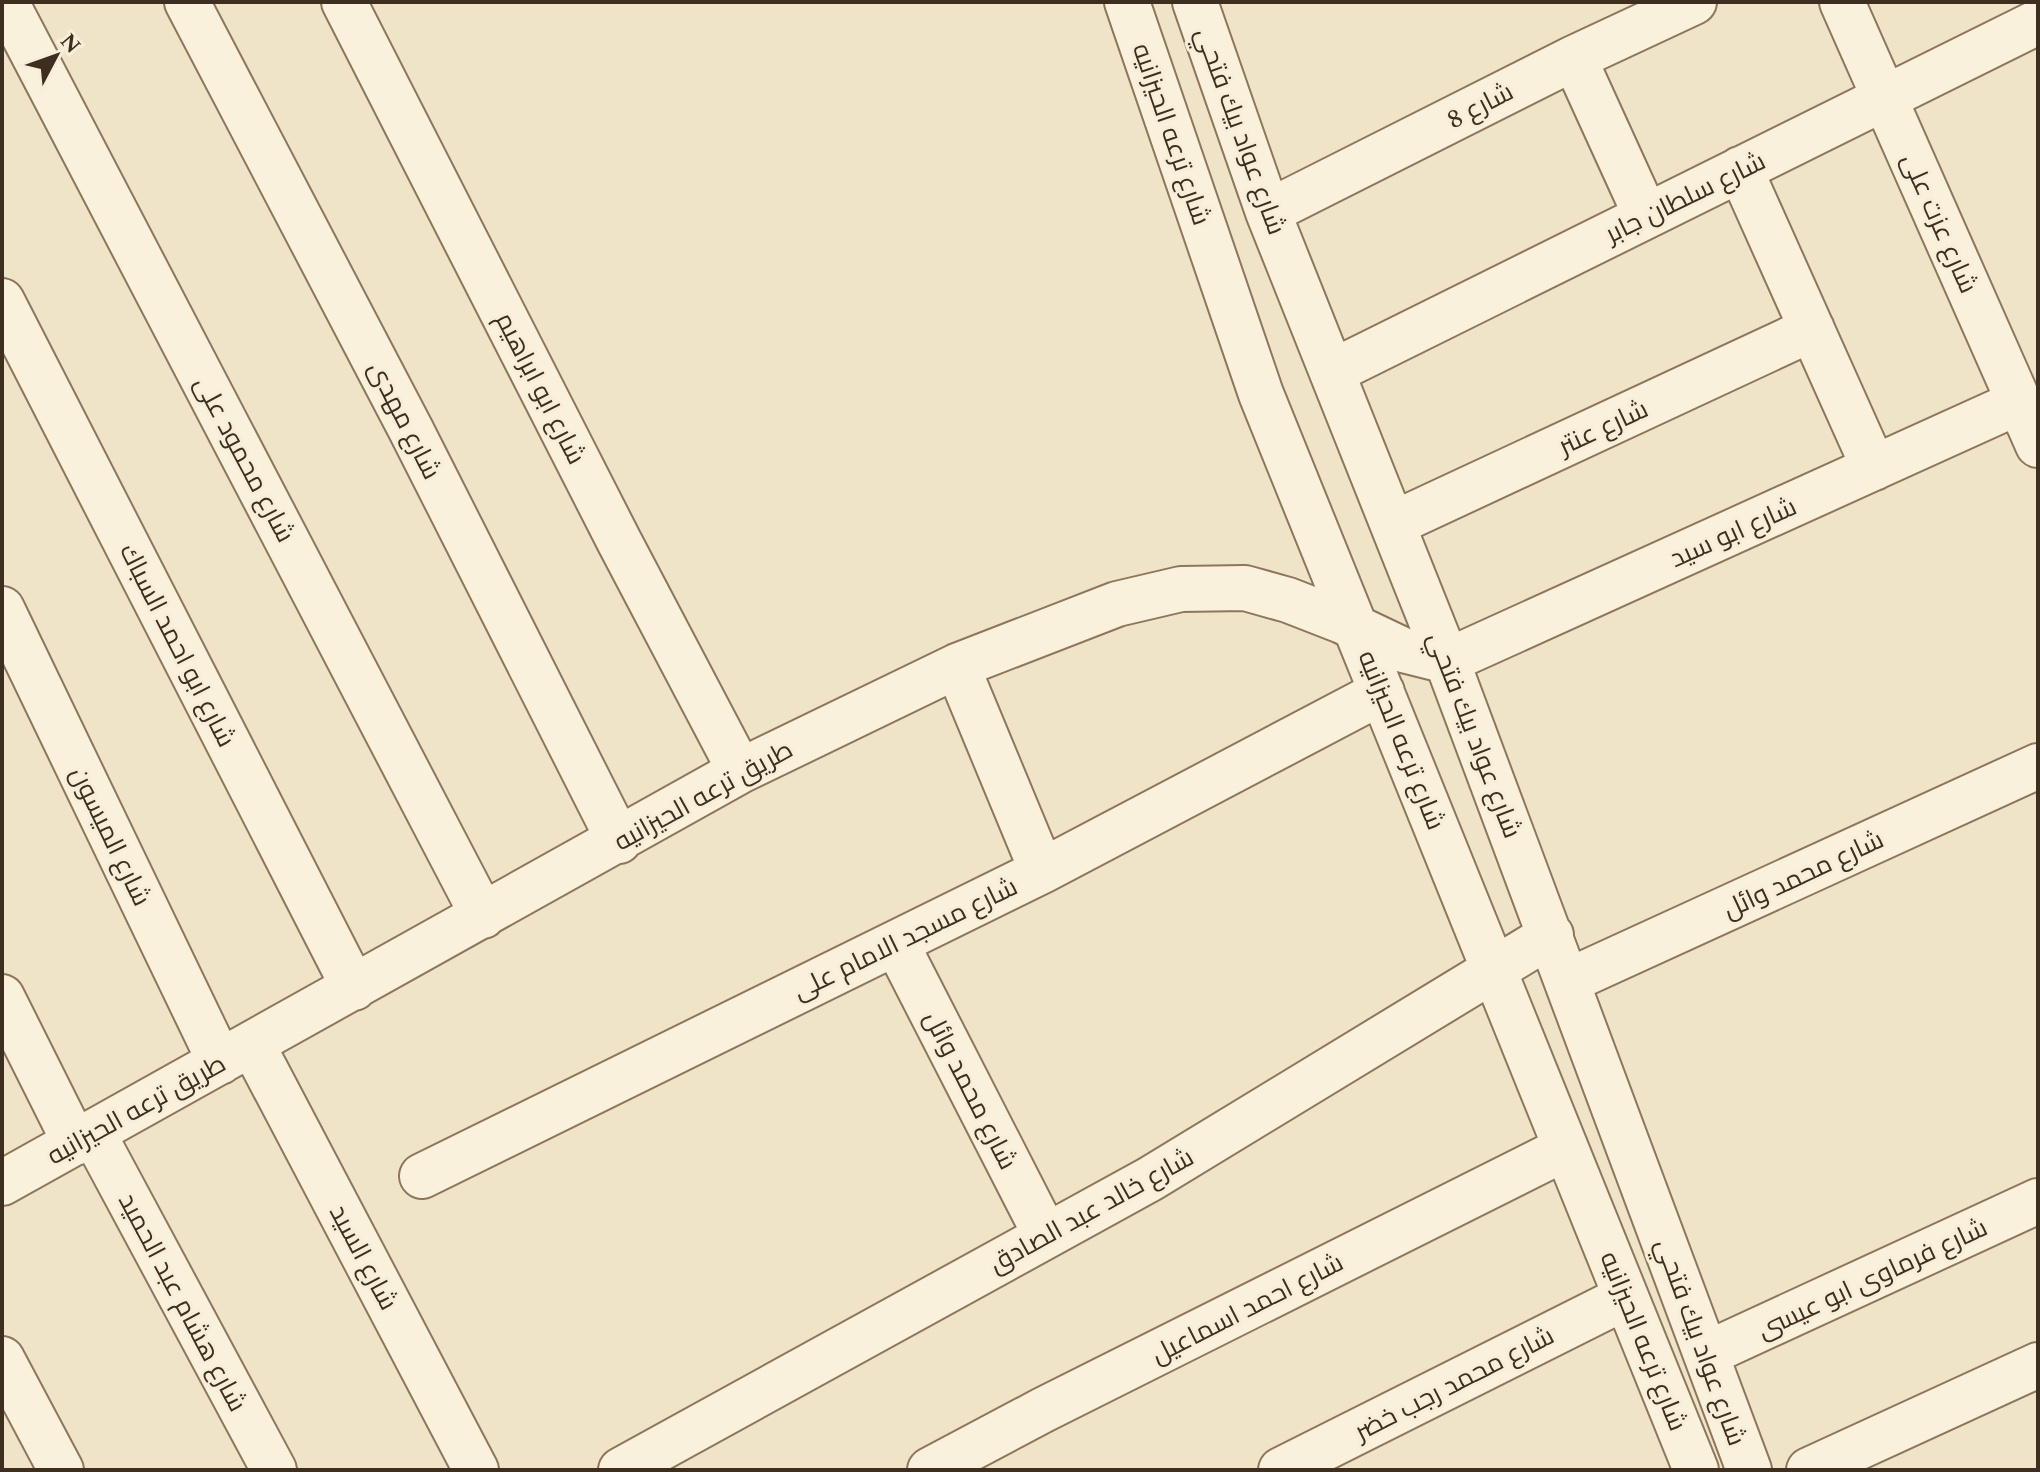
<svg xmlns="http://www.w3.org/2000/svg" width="2040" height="1472" font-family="Spectral,Cairo,serif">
	<rect width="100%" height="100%" fill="#f0e4c8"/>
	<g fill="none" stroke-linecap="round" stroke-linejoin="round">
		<g stroke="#8d765c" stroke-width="48">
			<path id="minor" d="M6,2L483,916
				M187,2L411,430L619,841
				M344,2L619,541L740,771
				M1127,2L1261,394L1696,1470
				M1195,2L1268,212L1447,661L1749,1470
				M1842,2L2038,445
				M1574,58L1646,216
				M1740,169L1874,468
				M1268,212L1574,58L1694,2
				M2,301L354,988
				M1332,372L2038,22
				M1393,524L1812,329
				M2,609L220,1062
				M957,666L1042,871
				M896,943L1046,1236
				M1568,981L2038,766
				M2,997L75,1143
				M252,1044L476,1470
				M93,1133L274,1470
				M422,1176L1042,871L1382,692
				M2,1183L740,771L957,666L1117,604L1181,589L1245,588L1288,600L1342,621L1403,650L1447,661L2019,402
				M1706,1354L2038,1201
				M2,1359L61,1470
				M621,1470L1150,1179L1551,935
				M930,1470L1043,1410L1566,1148
				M1281,1470L1626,1297
				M1809,1470L2038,1365"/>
		</g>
		<use href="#minor" stroke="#faf1dc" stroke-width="44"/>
	</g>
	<g text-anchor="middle" stroke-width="6" stroke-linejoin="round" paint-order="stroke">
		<g font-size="26" fill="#3d2e20" stroke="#f7eed8">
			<text transform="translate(1480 105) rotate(-27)" y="9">شارع 8</text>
			<text transform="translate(1241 131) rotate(70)" y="9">شارع عواد بيك فتحي</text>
			<text transform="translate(1172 134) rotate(71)" y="9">شارع ترعه الحيزانيه</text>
			<text transform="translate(1685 197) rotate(-26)" y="9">شارع سلطان جابر</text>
			<text transform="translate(1940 223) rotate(66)" y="9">شارع عزت على</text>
			<text transform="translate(541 388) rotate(63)" y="9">شارع ابو ابراهيم</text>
			<text transform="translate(405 420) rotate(63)" y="9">شارع مهدى</text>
			<text transform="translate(1603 427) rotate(-25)" y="9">شارع عنتر</text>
			<text transform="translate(245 459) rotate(62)" y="9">شارع محمود على</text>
			<text transform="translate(1733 532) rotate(-24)" y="9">شارع ابو سيد</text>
			<text transform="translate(178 645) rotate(63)" y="9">شارع ابو احمد السباك</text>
			<text transform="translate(1475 735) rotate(69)" y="9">شارع عواد بيك فتحي</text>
			<text transform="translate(1402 740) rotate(68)" y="9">شارع ترعه الحيزانيه</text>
			<text transform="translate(703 795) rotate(-29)" y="9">طريق ترعه الحيزانيه</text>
			<text transform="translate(111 836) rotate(64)" y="9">شارع الميسون</text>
			<text transform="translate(1803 874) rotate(-25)" y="9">شارع محمد وائل</text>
			<text transform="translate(905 938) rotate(-26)" y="9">شارع مسجد الامام على</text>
			<text transform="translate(971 1090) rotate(63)" y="9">شارع محمد وائل</text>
			<text transform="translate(136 1109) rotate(-29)" y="9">طريق ترعه الحيزانيه</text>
			<text transform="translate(1091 1210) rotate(-29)" y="9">شارع خالد عبد الصادق</text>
			<text transform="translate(364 1257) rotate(62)" y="9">شارع السيد</text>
			<text transform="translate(1872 1278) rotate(-25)" y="9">شارع فرماوى ابو عيسى</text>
			<text transform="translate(183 1302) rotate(62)" y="9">شارع هشام عبد الحميد</text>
			<text transform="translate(1247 1308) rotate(-27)" y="9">شارع احمد اسماعيل</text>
			<text transform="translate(1644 1341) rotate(68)" y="9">شارع ترعه الحيزانيه</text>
			<text transform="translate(1701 1342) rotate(70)" y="9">شارع عواد بيك فتحي</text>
			<text transform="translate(1454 1383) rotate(-27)" y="9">شارع محمد رجب خضر</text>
		</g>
	</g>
	<rect width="2040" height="1472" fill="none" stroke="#3d2e20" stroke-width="8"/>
	<g transform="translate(56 56) rotate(49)" stroke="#f7eed8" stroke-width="6" paint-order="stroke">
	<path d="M0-6L14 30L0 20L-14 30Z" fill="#3d2e20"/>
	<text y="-12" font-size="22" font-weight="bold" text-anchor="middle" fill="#3d2e20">N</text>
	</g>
</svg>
